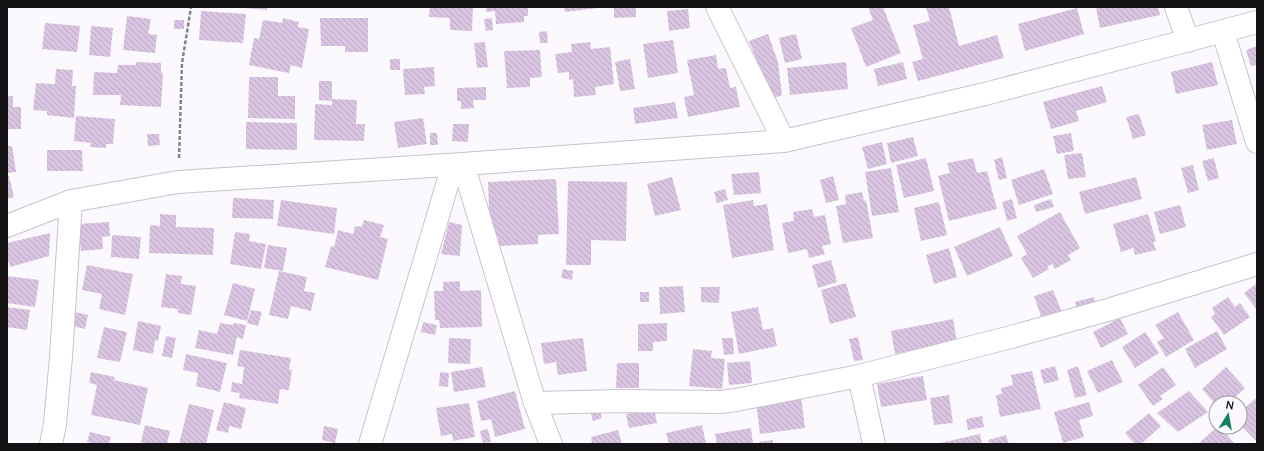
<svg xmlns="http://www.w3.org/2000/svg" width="1264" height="451" font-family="Manrope,sans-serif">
	<defs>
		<pattern id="building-back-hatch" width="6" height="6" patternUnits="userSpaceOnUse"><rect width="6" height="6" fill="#d9c5e1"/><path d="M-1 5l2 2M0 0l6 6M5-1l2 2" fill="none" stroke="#b9a8c0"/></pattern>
	</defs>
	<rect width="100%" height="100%" fill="#fcf9fe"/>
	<path fill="url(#building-back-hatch)" d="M244,7H267V10L244,8Z
		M430,7H473L472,31L450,30V18L429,17Z
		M486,7H528V16H524V22L496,24L495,11L486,12Z
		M564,7H598V8L565,12Z
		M614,7H636V17L614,18Z
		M868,7H883L901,53L866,67L851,28L873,20Z
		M926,7H949L959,46L997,35L1004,58L918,81L912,62L923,59L913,25L930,21Z
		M1096,7H1158L1160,15L1100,28Z
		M1077,8L1084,34L1025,51L1018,24Z
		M688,9L690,28L669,31L667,11Z
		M201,11L246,14L243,43L199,40Z
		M127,16L151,19L148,34L157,35L155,53L123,50Z
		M283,18L299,22L298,27L309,29L302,68L291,65L289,73L249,65L254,38L259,39L263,20L282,23Z
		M320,18H368V52H345V46H321Z
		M492,18L493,30L486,31L484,19Z
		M174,20H184V29H174Z
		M45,23L80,26L77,52L42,49Z
		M91,26L113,28L110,57L89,55Z
		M547,31L548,43H540L539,32Z
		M768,34L778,62L782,95L772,99L749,41Z
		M796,34L802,59L785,63L779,38Z
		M673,40L678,73L648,78L643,44Z
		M485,42L488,67L477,68L474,43Z
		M590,42L591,49L610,47L614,84L595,87L596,95L574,97L573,79L569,80V72L558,73L555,54L572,52L571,44Z
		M1257,46V65L1251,66L1246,50Z
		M540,50L542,77L530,78V87L507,88L504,51Z
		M716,55L718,69L726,68L730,88L736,87L740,107L688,117L684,97L694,95L687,60Z
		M390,59H400V70H390Z
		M630,59L635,89L620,91L615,62Z
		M136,62L161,63V72L163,73L161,107L120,105L121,95H93L94,72L117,73L118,65H136Z
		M846,62L848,89L790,95L787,68Z
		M903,62L907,79L878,86L874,69Z
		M1212,62L1218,85L1176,94L1171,72Z
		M434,67L435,86L424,87L425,94L405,95L403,69Z
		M56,69L73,70L72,86H76L74,118L47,115V111L33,110L36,83L55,84Z
		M249,77H278V96H295V119L248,118Z
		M319,81H332V101L319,100Z
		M1102,86L1107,102L1076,111L1079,121L1051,129L1043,102Z
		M486,87V100H473L474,108L461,109V101H457V88Z
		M7,96H13V107H21V129H7Z
		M332,99L357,100L356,124H365L364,141L314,140L315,104L332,105Z
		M675,102L678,118L635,124L633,108Z
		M1139,114L1146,135L1133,139L1126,117Z
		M76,116L115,119L113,144H106V148L90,147L91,143L74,141Z
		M423,118L427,144L398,148L394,122Z
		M1232,120L1237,144L1207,150L1202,125Z
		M246,122L297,123V150L246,149Z
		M453,124H469L468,142L452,141Z
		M430,133H437L438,145H430Z
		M1071,133L1074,151L1057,154L1053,136Z
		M147,134H159L160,145L148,146Z
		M913,137L918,156L891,163L887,143Z
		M882,142L887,164L868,169L862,147Z
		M7,146H12L16,172L7,173Z
		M47,150H82L83,171H47Z
		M1082,153L1086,177L1068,179L1064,155Z
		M1002,157L1007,178L999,180L994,160Z
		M926,158L934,191L904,198L896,165Z
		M973,158L977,173L987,171L997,209L949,221L938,176L950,173L947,163Z
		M1214,158L1219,178L1208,181L1202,161Z
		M1193,165L1199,190L1188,193L1181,168Z
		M891,168L899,212L872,216L865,172Z
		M1044,169L1053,194L1019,205L1011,180Z
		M759,172L761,193L734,195L731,174Z
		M7,176H9L14,197L7,199Z
		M833,176L839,200L826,203L820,180Z
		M672,177L681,210L655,216L647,184Z
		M1136,177L1142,199L1085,214L1079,192Z
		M556,179L559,234L538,235V244L499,246L498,236H490L488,182Z
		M568,181L627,182L626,241L591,240V265H566Z
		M725,189L728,200L717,203L714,192Z
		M862,192L864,201L866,200L873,238L843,243L836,206L846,204L845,195Z
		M233,198L274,200L273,219L232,218Z
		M1012,199L1017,218L1007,221L1002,202Z
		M1051,199L1054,207L1036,212L1034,205Z
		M281,200L337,208L334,234L277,226Z
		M753,200L754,206L767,204L774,250L732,258L723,205Z
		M939,202L947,235L921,241L914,208Z
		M1180,205L1186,227L1160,234L1154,212Z
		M812,209L814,217L825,215L831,244L822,246L825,254L809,258L807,249L788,253L782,223L794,221L793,212Z
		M1060,212L1080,248L1068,255L1071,260L1055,269L1052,264L1047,267L1049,269L1033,278L1021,258L1027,254L1017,236Z
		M160,214L176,215V227L214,228L213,255L149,253L150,225L160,226Z
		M1148,214L1156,241L1153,242L1156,250L1135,255L1133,248L1121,252L1113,224Z
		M364,220L384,225L380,237L388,239L378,280L325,267L331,246L334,247L338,230L353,234L355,226L362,227Z
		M109,222L110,236L102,237L103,249L81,251L78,224Z
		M449,222L462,225L460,256L441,254Z
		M1000,227L1013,256L967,276L954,247Z
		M235,232L250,234L249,241L266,244L261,269L230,264Z
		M50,233L49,256L10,267L7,256V243Z
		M112,235L141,237L139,259L111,257Z
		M268,245L287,248L283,271L264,268Z
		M949,248L957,277L934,284L926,255Z
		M831,260L837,282L818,288L812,265Z
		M87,265L133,274L125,315L99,309L102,294L82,290Z
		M563,269L573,271L572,280L561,278Z
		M279,271L307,277L304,291L315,293L311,311L291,306L288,319L269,315Z
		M166,274L182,276L181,284L196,286L191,315L178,313V309L161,307Z
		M7,276L39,280L35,307L7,303Z
		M460,281V291L481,290L482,327L440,328L439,320H435L434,291H443V282Z
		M233,283L255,289L247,321L224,315Z
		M846,283L856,317L830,324L821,290Z
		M1257,283V310L1244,293Z
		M683,286L685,312L660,314L659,287Z
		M701,287H720L719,303L701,302Z
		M1053,290L1063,315L1043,322L1034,296Z
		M640,292H649V302H640Z
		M1094,297L1096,306L1077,311L1075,302Z
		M1228,297L1235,307L1240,303L1250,317L1224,335L1211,317L1215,314L1212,308Z
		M7,307L30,310L27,330L7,327Z
		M758,307L763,330L773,328L777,346L739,354L731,312Z
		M251,310L262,312L258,326L247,323Z
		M75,312L88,315L85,329L72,326Z
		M1178,312L1194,340L1166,357L1157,342L1164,338L1155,325Z
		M1120,318L1128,334L1101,348L1093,332Z
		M953,319L957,342L895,354L891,331Z
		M138,321L161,326L158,341L155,340L153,354L133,350Z
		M423,322L437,325L435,335L421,332Z
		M220,323L233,325L234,323L246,325L243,339L237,337L233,355L195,348L199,330L217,334Z
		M667,323V341L653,342V351H638V324Z
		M104,327L127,332L120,362L97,358Z
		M1217,331L1227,349L1195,368L1185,349Z
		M1145,332L1159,353L1135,368L1122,347Z
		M166,336L176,338L172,358L162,356Z
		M858,337L863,360L854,361L849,339Z
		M449,338L471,339L470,364L448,363Z
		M583,338L587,371L558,375L556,362L544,364L541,343Z
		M722,338H733L734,354L724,355Z
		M693,349L712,351L711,358L725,359L722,389L689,386Z
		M240,350L291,358L289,369L292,370L289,390L280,389L278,404L239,398L240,393L231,392L232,382L242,384L244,367L237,366Z
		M186,354L227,363L220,392L196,386L198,373L183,370Z
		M1112,360L1123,382L1098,393L1087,371Z
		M750,361L752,383L729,385L727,363Z
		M617,363H639V388H616Z
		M1055,366L1059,380L1044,384L1040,370Z
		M1078,366L1087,395L1075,398L1067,370Z
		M482,367L486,387L454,392L451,372Z
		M1163,367L1176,385L1160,396L1163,399L1153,406L1138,385Z
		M1226,367L1245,388L1229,403H1216V405L1202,389Z
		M1032,371L1041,409L1000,417L996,395L1002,394L1001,388L1013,385L1011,375Z
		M91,372L115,377L114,380L148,388L140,425L91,415L97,385L89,383Z
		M440,372L449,373L448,387L439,386Z
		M923,376L927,400L881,407L877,384Z
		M515,391L525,429L495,437L491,419L481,421L477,401Z
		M1189,391L1208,412L1178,432L1157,413Z
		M949,395L953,423L934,425L930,398Z
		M801,396L805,428L760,434L756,402Z
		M1256,398L1257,399V442L1240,424V412Z
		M224,402L246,408L241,429L229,426L228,433L216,430Z
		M1089,402L1093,416L1079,420L1084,437L1063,443L1054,412Z
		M469,403L475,437L453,441L452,434L441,436L436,408Z
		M189,404L214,410L206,444H179Z
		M599,408L602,418L593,421L590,411Z
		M654,409L657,423L629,428L626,414Z
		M1149,413L1161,426L1141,444H1135L1125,433Z
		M982,416L984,427L968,430L966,419Z
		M145,425L170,431L167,444H148L141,442Z
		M702,425L706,444H669L666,433Z
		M324,426L338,429L335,443L322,440Z
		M1217,427H1220L1235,444H1198Z
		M751,428L753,444H717L715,434Z
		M488,429L491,442L483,443L480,431Z
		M618,430L622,444H592L591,437Z
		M90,432L111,437L109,444H97L87,442Z
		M980,434L982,444H940V443Z
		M1006,435L1009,444H990L988,440Z
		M773,440V444H759V442Z"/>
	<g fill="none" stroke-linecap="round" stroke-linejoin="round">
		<g stroke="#c9c1ce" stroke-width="24">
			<path id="minor" d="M717,7L784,141
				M1176,7L1188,41
				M1223,32L1257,142
				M463,164L535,403L551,444
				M7,226L71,201L178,182L463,164L784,141L985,94L1257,22
				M859,376L874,444
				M535,403L620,401L721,402L736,400L859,376L1011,337L1111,309L1257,264
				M51,444L55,424L61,357L71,201
				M370,444L453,165"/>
		</g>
		<path stroke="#858287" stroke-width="2.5" stroke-dasharray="4 2" stroke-linecap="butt" d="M179,158L182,63L191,7"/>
		<use href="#minor" stroke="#fff" stroke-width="22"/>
	</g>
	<rect width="1264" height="451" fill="none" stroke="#151216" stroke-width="16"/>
	<g transform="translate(1228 415) rotate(11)"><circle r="19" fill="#fcf9fe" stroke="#a09da1"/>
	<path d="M0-3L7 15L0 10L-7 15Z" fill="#118362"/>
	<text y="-6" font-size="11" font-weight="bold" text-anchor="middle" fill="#151216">N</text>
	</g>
</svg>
